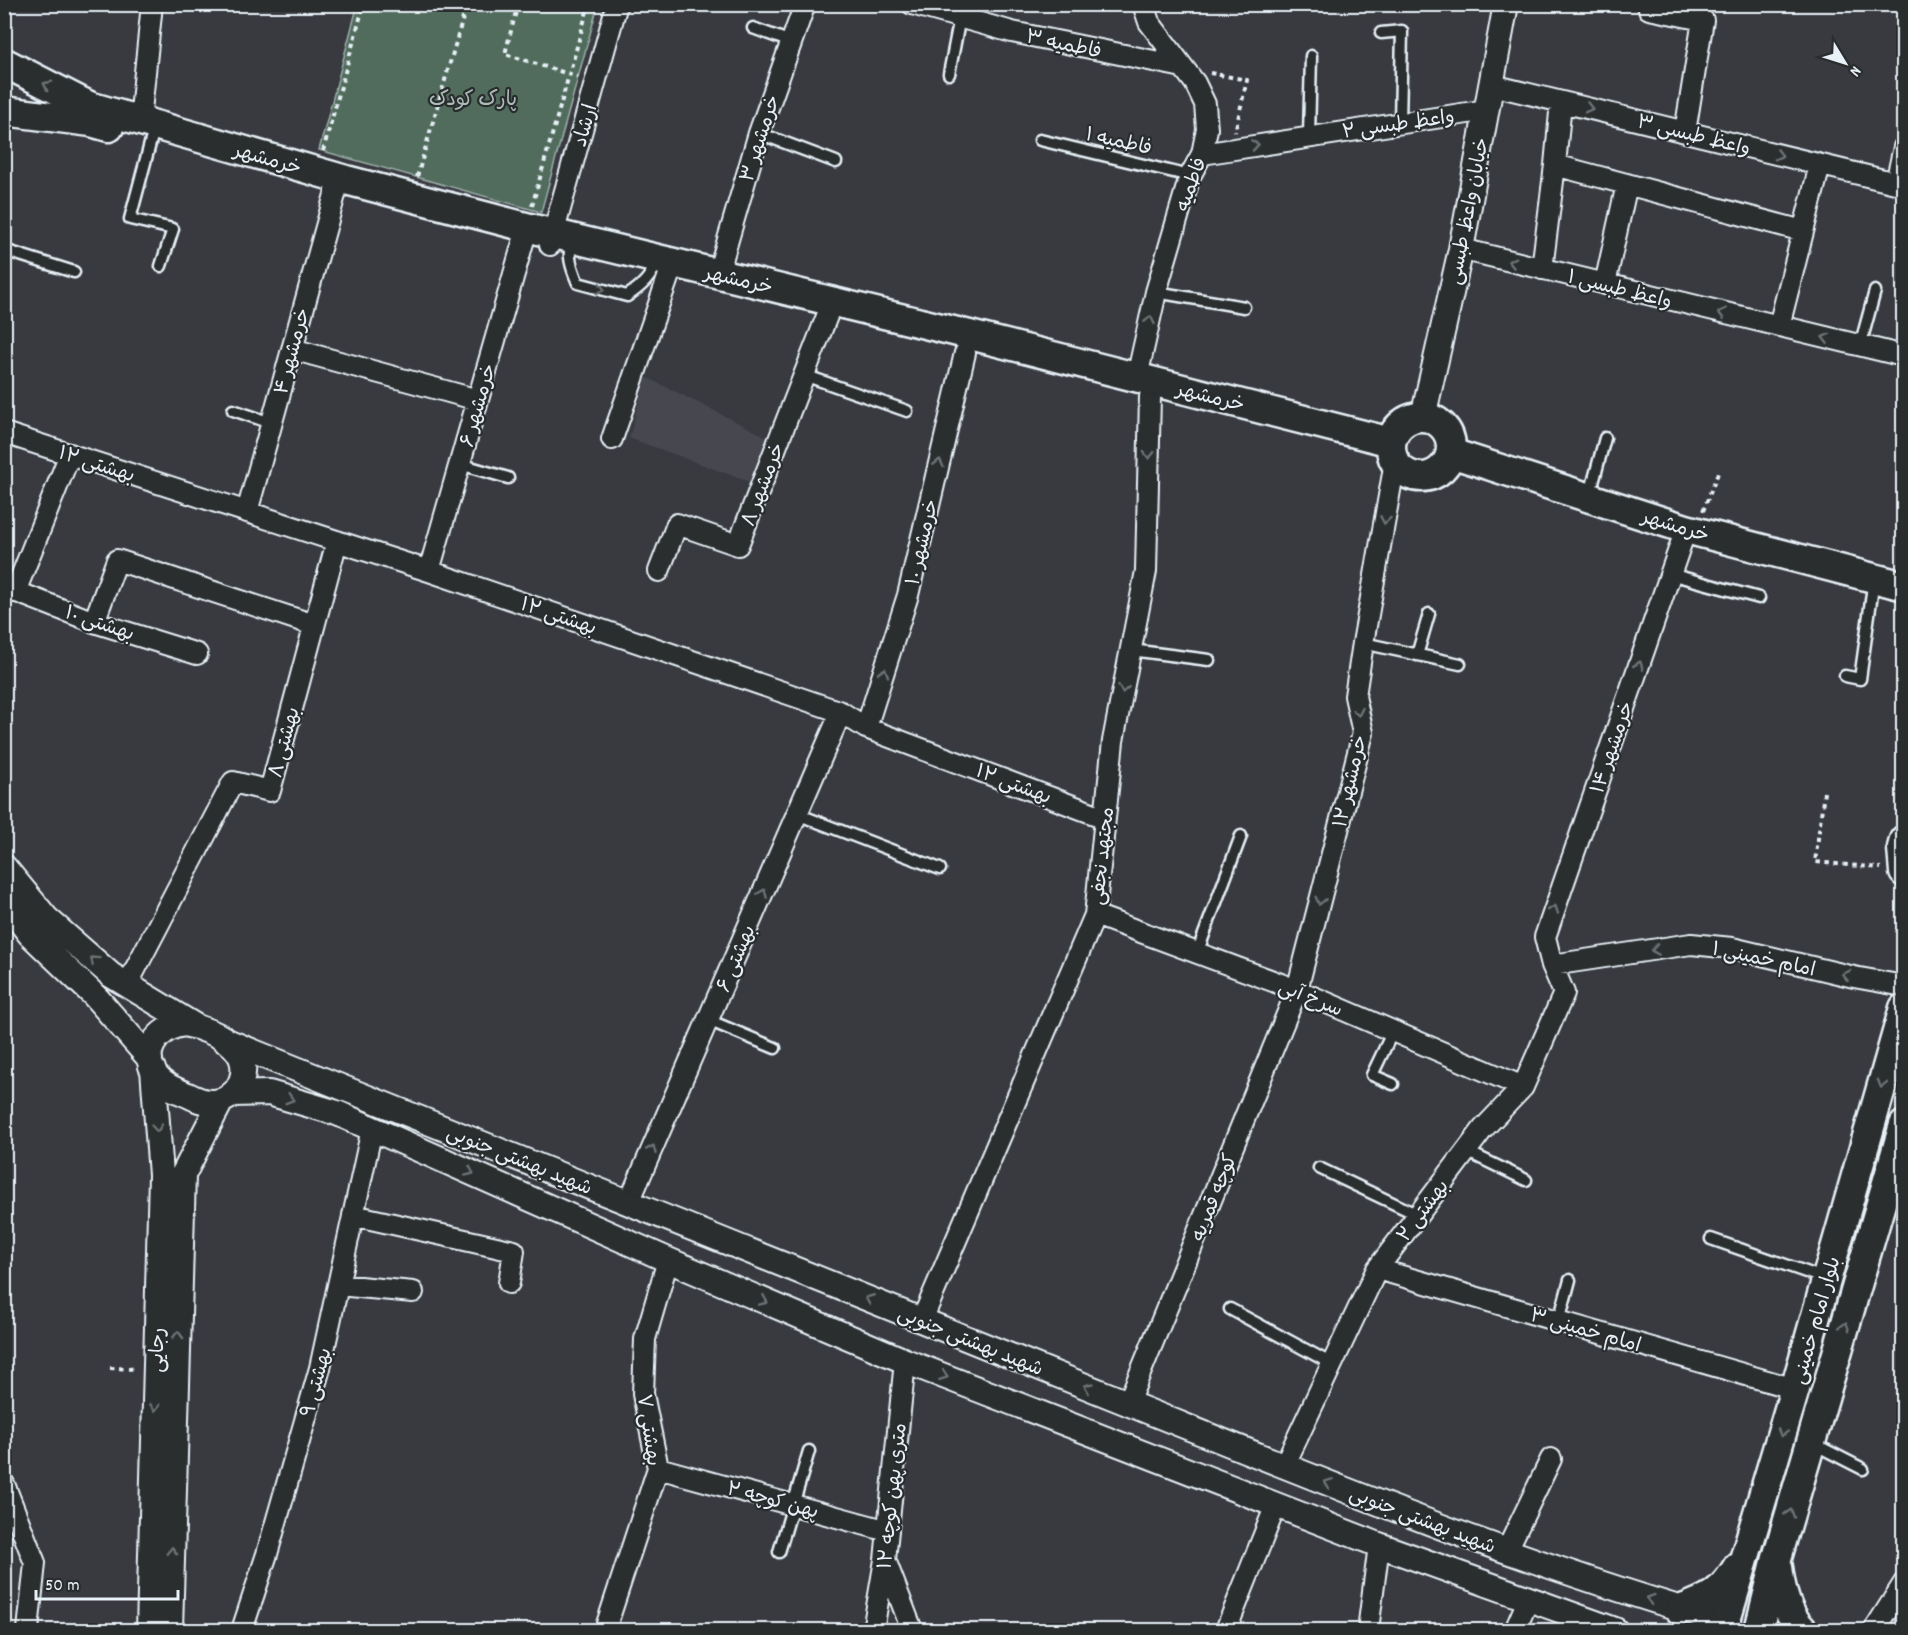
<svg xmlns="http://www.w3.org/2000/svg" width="1908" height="1635" font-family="Dekko,'Playpen Sans Arabic',sans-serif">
	<rect width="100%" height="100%" fill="#393a40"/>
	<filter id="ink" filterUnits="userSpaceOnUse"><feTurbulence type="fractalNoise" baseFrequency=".0167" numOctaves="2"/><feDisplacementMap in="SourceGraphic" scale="12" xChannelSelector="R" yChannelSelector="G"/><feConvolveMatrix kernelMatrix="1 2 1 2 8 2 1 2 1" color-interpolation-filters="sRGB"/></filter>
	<g filter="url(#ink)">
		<path fill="#464650" d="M646,377L767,437L750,482L629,438Z"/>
		<path fill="#516c5b" stroke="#9caeaa" stroke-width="1.5" d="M358,4L598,5L541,212L319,150Z"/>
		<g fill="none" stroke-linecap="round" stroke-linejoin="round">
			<g stroke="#e8f1f8" stroke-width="15">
				<path id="service" d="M753,28L791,42
					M1381,33L1402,31L1400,122
					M949,74L960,17
					M759,133L836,162
					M1309,136L1311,56
					M151,140L130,219L173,229L161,266
					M1040,140L1190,176
					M572,239C567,255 571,267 578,283L627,296C642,286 652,277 657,260
					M4,250L74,272
					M1156,292L1244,307
					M1860,346L1875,291
					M804,375L907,411
					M233,410L271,423
					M460,464L508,478
					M1589,498L1605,438
					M1670,574L1759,598
					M1363,643L1460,664
					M1131,650L1209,660
					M1417,655L1429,614
					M1845,676L1860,679L1874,579
					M797,814L940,869
					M1197,953L1241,836
					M708,1020L775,1048
					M1393,1031L1372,1075L1393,1084
					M1466,1151L1526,1180
					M1319,1168L1418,1215
					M1711,1239L1826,1279
					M1230,1309L1332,1364
					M1559,1321L1570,1280
					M1812,1443L1863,1469
					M779,1552L809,1451"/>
			</g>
			<g stroke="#e8f1f8" stroke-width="24">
				<path id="minor" d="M912,4L1012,32L1183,67
					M1649,9L1703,20L1685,132
					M1492,85L1904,185
					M140,121L152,4
					M1202,154L1487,110
					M1555,165L1803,231
					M1896,183L1904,147
					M550,245L617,4
					M1461,249L1904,356
					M1542,269L1555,165L1561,102
					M718,274L759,133L805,4
					M1605,284L1627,184
					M1779,326L1820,165
					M292,349L478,400
					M1137,377L1156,292L1190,176L1202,154L1207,129L1205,104L1195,83L1149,22L1143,4
					M4,433L429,571L841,712L866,728L1105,818
					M612,439L669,275
					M247,512L336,191
					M429,571L524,239
					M659,571L677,524L738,545L827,316
					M4,587L94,622L197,654
					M15,592L70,454
					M94,622L117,560L314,625
					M866,728L908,595L965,353
					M1095,915L1297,990L1523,1087
					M1552,965L1691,944L1732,948L1854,977L1904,986
					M127,985L233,782L270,791L337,541
					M629,1202L841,712
					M353,1215L514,1251L509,1283
					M1377,1269L1795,1389
					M338,1285L413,1292
					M922,1320L1095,915L1113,741L1146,571L1150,396
					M1128,1403L1297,990L1363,733L1355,696L1363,643L1395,462
					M1284,1466L1377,1269L1483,1129L1523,1087L1564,993L1552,965L1545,937L1686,529
					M658,1468L888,1531
					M4,1484L35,1563L28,1630
					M1506,1552L1551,1459
					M886,1562L912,1630
					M242,1630L267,1554L320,1368L372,1129
					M605,1630L658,1468L643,1394L645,1339L668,1260
					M873,1630L885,1560L905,1361
					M1226,1630L1276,1505
					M1368,1630L1379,1545
					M1515,1630L1529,1598
					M1874,1630L1904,1583"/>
			</g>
			<g stroke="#e8f1f8" stroke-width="28">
				<path id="tertiary" d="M1423,417L1461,249L1506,4
					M4,867L46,918L111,975L195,1026
					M4,901L30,934L94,995L150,1059
					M184,1024C200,1027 223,1035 234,1047C253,1066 241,1100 214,1102C204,1103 196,1099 188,1095C178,1091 167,1087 160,1080C136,1056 157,1027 184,1024Z
					M224,1040C519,1158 814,1278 1110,1396C1313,1477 1515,1562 1726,1622
					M232,1094L269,1093L337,1113L668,1260L905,1361L1379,1545L1615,1630
					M149,1630L161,1175L153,1069
					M170,1630L183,1175L221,1101"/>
			</g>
			<g stroke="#e8f1f8" stroke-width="33">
				<path id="secondary" d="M5,63L89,106L346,180L526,227L970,335L1391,442
					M4,111L91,122L109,127
					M1391 447a30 30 0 1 1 60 0a30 30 0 1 1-60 0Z
					M1451,453L1686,529L1904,586
					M1904,840L1902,848L1904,872
					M1778,1567C1781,1590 1786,1614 1803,1630
					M1680,1610C1710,1599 1722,1593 1738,1566
					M1723,1630L1795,1389L1904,1008
					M1759,1630L1777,1558L1904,1125"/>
			</g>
			<path stroke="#e8f1f8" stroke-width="4" stroke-dasharray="4.5 4.5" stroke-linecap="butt" d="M518,4L505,54L578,77
				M1210,73L1247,80L1235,132
				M323,151L364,4
				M417,177L467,4
				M532,206L589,4
				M1703,511L1718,473
				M1824,792L1815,862L1881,868
				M110,1368L137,1369"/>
			<use href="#service" stroke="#2a2d2e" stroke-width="10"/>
			<use href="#minor" stroke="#2a2d2e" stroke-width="20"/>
			<use href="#tertiary" stroke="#2a2d2e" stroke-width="24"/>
			<use href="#secondary" stroke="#2a2d2e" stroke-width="28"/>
		</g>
		<defs><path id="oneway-chevron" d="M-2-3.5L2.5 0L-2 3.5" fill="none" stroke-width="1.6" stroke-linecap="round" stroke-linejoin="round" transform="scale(1.5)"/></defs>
		<g stroke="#6c7275">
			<use href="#oneway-chevron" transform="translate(47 85) rotate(-153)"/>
			<use href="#oneway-chevron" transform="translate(1589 108) rotate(14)"/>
			<use href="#oneway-chevron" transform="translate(1255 145) rotate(-9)"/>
			<use href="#oneway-chevron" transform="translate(1779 155) rotate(14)"/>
			<use href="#oneway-chevron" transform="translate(1512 262) rotate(-166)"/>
			<use href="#oneway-chevron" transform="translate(601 289) rotate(16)"/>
			<use href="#oneway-chevron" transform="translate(1722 313) rotate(-166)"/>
			<use href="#oneway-chevron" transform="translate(1150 320) rotate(-78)"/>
			<use href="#oneway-chevron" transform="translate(1826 338) rotate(-166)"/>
			<use href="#oneway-chevron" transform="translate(1149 455) rotate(91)"/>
			<use href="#oneway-chevron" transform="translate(939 463) rotate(-77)"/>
			<use href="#oneway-chevron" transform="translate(1385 520) rotate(100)"/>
			<use href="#oneway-chevron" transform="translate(1639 665) rotate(-71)"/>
			<use href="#oneway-chevron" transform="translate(884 672) rotate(-72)"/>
			<use href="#oneway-chevron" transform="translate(1123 689) rotate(101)"/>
			<use href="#oneway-chevron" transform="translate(1358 712) rotate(79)"/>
			<use href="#oneway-chevron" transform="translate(763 893) rotate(-67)"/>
			<use href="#oneway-chevron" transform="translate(1320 901) rotate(104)"/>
			<use href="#oneway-chevron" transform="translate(1554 909) rotate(-71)"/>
			<use href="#oneway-chevron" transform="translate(1655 950) rotate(171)"/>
			<use href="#oneway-chevron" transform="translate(94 960) rotate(-138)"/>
			<use href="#oneway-chevron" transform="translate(1846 975) rotate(-167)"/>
			<use href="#oneway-chevron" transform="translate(1882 1084) rotate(106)"/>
			<use href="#oneway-chevron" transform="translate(290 1099) rotate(16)"/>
			<use href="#oneway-chevron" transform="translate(157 1128) rotate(85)"/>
			<use href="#oneway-chevron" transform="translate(652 1149) rotate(-66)"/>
			<use href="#oneway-chevron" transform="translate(470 1172) rotate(24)"/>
			<use href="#oneway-chevron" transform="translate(869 1299) rotate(-158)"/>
			<use href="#oneway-chevron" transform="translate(764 1301) rotate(23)"/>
			<use href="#oneway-chevron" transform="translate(1845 1326) rotate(-74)"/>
			<use href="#oneway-chevron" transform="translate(178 1335) rotate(-88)"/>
			<use href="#oneway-chevron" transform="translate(944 1376) rotate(21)"/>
			<use href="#oneway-chevron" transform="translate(1088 1387) rotate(-158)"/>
			<use href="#oneway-chevron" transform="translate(155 1407) rotate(92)"/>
			<use href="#oneway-chevron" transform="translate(1782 1433) rotate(106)"/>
			<use href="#oneway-chevron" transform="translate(1328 1483) rotate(-159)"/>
			<use href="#oneway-chevron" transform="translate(1790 1513) rotate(-73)"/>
			<use href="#oneway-chevron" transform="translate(172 1551) rotate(-88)"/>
			<use href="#oneway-chevron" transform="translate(1650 1599) rotate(-162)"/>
		</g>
	</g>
	<g text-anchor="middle" stroke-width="4.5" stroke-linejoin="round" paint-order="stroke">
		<g font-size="20" fill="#e8f1f8" stroke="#2a2d2e">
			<text transform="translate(1064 43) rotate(12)" y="7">فاطمیه ۳</text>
			<text transform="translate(1398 123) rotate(-8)" y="7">واعظ طبسی ۲</text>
			<text transform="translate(584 125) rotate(-74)" y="7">ارشاد</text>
			<text transform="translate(1694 134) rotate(14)" y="7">واعظ طبسی ۳</text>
			<text transform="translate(759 138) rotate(-72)" y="7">خرمشهر ۳</text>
			<text transform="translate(1119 140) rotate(13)" y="7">فاطمیه ۱</text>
			<text transform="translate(268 158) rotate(16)" y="7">خرمشهر</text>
			<text transform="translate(1190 184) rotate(-70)" y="7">فاطمیه</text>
			<text transform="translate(1467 211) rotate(-79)" y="7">خیابان واعظ طبسی</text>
			<text transform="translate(739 279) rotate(13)" y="7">خرمشهر</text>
			<text transform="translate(1620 288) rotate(14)" y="7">واعظ طبسی ۱</text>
			<text transform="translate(291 351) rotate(-75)" y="7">خرمشهر ۴</text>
			<text transform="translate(1211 396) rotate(14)" y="7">خرمشهر</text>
			<text transform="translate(477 405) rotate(-74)" y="7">خرمشهر ۶</text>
			<text transform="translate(97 463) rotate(18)" y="7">بهشتی ۱۲</text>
			<text transform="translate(762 484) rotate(-69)" y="7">خرمشهر ۸</text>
			<text transform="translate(1676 525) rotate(17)" y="7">خرمشهر</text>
			<text transform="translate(921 542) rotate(-77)" y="7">خرمشهر ۱۰</text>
			<text transform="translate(559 615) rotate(19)" y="7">بهشتی ۱۲</text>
			<text transform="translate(100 622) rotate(19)" y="7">بهشتی ۱۰</text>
			<text transform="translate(283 742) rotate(-75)" y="7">بهشتی ۸</text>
			<text transform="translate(1611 747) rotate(-71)" y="7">خرمشهر ۱۴</text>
			<text transform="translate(1349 781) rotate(-77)" y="7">خرمشهر ۱۲</text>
			<text transform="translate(1014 783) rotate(21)" y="7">بهشتی ۱۲</text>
			<text transform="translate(1101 856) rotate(-84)" y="7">مجتهد نجفی</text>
			<text transform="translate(735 958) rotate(-67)" y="7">بهشتی ۶</text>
			<text transform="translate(1764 958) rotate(12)" y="7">امام خمینی ۱</text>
			<text transform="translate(1311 997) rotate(22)" y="7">سرخ آبی</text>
			<text transform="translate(520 1159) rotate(22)" y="7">شهید بهشتی جنوبی</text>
			<text transform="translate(1213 1197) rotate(-68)" y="7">کوچه قمریه</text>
			<text transform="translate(1422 1210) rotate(-53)" y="7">بهشتی ۲</text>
			<text transform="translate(1815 1320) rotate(-74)" y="7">بلوار امام خمینی</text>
			<text transform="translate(1586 1329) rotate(16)" y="7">امام خمینی ۳</text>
			<text transform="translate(971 1340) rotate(22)" y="7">شهید بهشتی جنوبی</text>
			<text transform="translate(156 1350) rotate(-88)" y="7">رجایی</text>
			<text transform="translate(315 1382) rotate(-75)" y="7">بهشتی ۹</text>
			<text transform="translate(650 1430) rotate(82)" y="7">بهشتی ۷</text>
			<text transform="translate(891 1496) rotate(-84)" y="7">۱۲ متری پهن کوچه</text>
			<text transform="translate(773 1499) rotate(15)" y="7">پهن کوچه ۲</text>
			<text transform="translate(1423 1519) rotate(21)" y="7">شهید بهشتی جنوبی</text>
		</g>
		<g font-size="20" fill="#acbcb9" stroke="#2a2d2e">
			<text x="473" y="105">پارک کودک</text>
		</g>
	</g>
	<rect width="1908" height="1635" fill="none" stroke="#2a2d2e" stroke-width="24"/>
	<rect x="12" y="12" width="1884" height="1611" fill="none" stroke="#e8f1f8" stroke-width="2" filter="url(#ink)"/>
	<g transform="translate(1845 63) rotate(128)" stroke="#2a2d2e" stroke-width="4.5" paint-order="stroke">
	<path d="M0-4.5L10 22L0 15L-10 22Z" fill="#e8f1f8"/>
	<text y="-9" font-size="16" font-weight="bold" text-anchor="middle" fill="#e8f1f8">N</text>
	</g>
	<path d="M36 1590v9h142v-9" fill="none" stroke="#e8f1f8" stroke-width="3"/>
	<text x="45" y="1590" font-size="18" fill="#e8f1f8" stroke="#2a2d2e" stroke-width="4.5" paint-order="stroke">50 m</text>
</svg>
